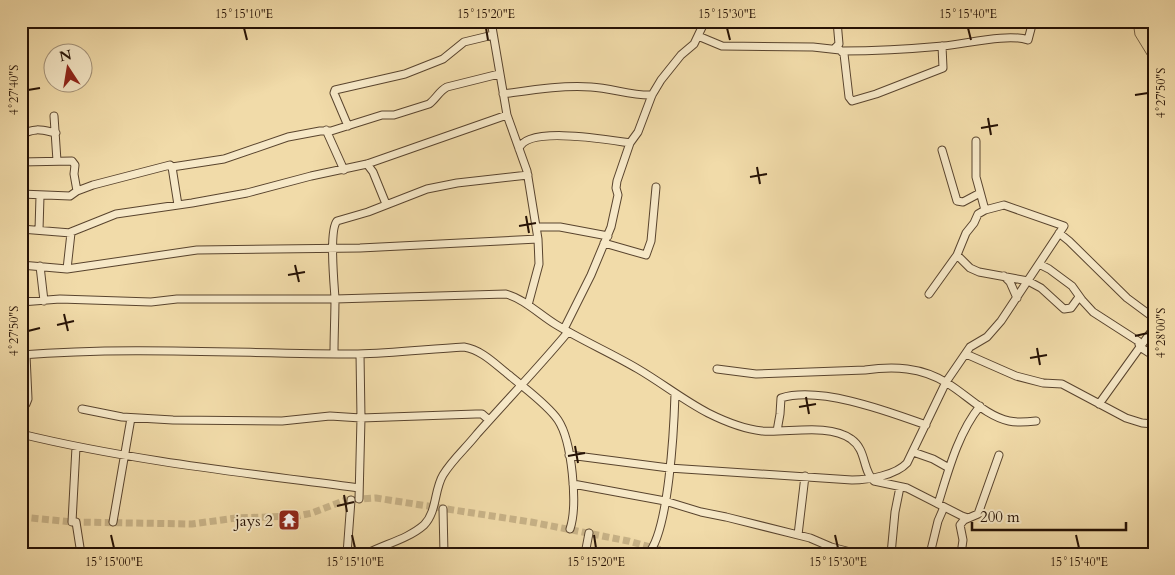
<svg xmlns="http://www.w3.org/2000/svg" width="1175" height="575" font-family="Cardo,serif">
	<rect width="100%" height="100%" fill="#f1dba9"/>
	<filter id="stains"><feTurbulence type="fractalNoise" baseFrequency=".004" numOctaves="4"/><feColorMatrix values="0 0 0 0 .2 0 0 0 0 .09 0 0 0 0 .02 0 0 0 .5 -.17"/></filter>
	<radialGradient id="worn" r=".72"><stop offset=".6" stop-color="#630" stop-opacity="0"/><stop offset="1" stop-color="#630" stop-opacity=".3"/></radialGradient>
	<g fill="none" stroke-linecap="round" stroke-linejoin="round">
		<path stroke="#766246" stroke-width="1" d="M1133,21L1135,35L1154,66"/>
		<path stroke="#c8b388" stroke-width="7" stroke-dasharray="7 3.5" stroke-linecap="butt" d="M21,517L72,522L192,524L236,518L298,516L312,513L346,500L376,498L531,522L628,541L676,554"/>
		<g stroke="#59442e" stroke-width="9">
			<path id="minor" d="M491,21L507,115L527,171L538,239L539,264L528,305
				M698,36L722,46L813,47L840,50L844,54L849,97L852,101L876,94L943,68L942,46
				M835,48L839,44L837,21
				M842,51C876,51 910,49 943,46C966,44 1008,33 1028,40L1033,21
				M503,94C532,90 562,85 591,87C612,88 632,96 652,95
				M54,116L57,161
				M348,126L334,93L335,90L405,74L443,59L464,42L493,35
				M326,130L344,170
				M21,135C35,127 42,130 56,133
				M976,141V177L985,210
				M519,149C526,125 609,140 630,143
				M942,150L957,201L963,202L980,193
				M21,162L72,161L75,165L74,174L77,191
				M367,164L373,172L386,204
				M172,167L224,159L288,137L320,131H331L382,115H394L429,104C436,99 439,91 447,87L499,74
				M21,194L70,196L77,191L93,185L170,165L172,167L178,205
				M537,227H560L608,236
				M21,229L71,233L67,269
				M39,230L40,196
				M71,232L116,214L192,203L247,193L311,176L367,164L507,115
				M1059,233L1069,241L1127,298L1154,318
				M604,243L646,255L651,241L656,187
				M957,255L970,268L979,272L1028,281L1041,288L1064,309L1071,308L1079,297
				M1039,264L1049,269L1072,286L1082,300L1093,312L1138,341L1140,347L1099,404
				M21,265L67,269L197,250L360,248L538,239
				M40,266L44,301
				M1004,276L1010,282L1017,298
				M21,302L60,299L151,302L177,299H335L506,294C524,299 539,314 555,324C581,340 611,353 638,369C662,383 683,400 708,413C724,421 744,429 762,431C788,433 829,423 851,439C867,450 862,470 874,481L907,488L962,516L968,518
				M1154,328L1140,347L1154,356
				M564,329L591,275L611,227L618,195L616,188L617,181L630,143L638,132L652,95L661,80L681,55L694,44L705,21
				M334,353C334,335 335,316 335,298C334,283 329,230 337,221L368,212L427,189L457,183L528,175
				M966,354L1016,376L1043,383L1062,384L1126,418L1142,423L1154,424
				M21,355C133,346 246,354 358,354C393,353 429,349 464,347C482,350 495,364 509,375C524,388 547,404 558,420C572,441 578,505 570,529
				M717,369L756,374L865,370C894,366 921,367 947,383C967,395 986,416 1009,421C1018,423 1027,422 1036,421
				M21,407L26,404L28,399L26,355
				M82,409L122,417L173,420L282,421L330,416L361,418L476,414H482L489,420
				M777,431L780,414L781,398C820,386 887,411 926,425
				M21,434C132,461 246,473 359,488
				M913,452L933,459L949,468
				M569,455L669,468L852,480C869,480 896,475 907,463L946,382L970,347L987,337L1001,321L1064,226L1004,205L985,210L978,214L974,223L966,233L957,255L929,294
				M573,484L665,501L701,512L726,517L810,538L831,547L858,554
				M359,499L361,418L360,354
				M938,504C948,472 958,433 980,406
				M443,509L444,554
				M72,522L76,447
				M76,522L81,554
				M113,522L131,418
				M798,535L805,476
				M347,554L351,500
				M366,554C385,544 408,539 424,525C437,512 434,490 443,475C452,460 466,448 477,434C507,400 539,367 568,332
				M585,554L589,533
				M648,554C669,531 674,427 675,394
				M891,554L895,512L900,487
				M930,554L938,521L944,507
				M961,554L963,540L960,525L964,520L978,514L999,455"/>
		</g>
		<use href="#minor" stroke="#f6e8c7" stroke-width="7"/>
	</g>
	<path fill="none" stroke="#261205" stroke-width="2" d="M244,28L247,40M486,28L488,40M727,28L730,40M968,28L971,40M28,90L40,88M1135,95L1148,93M988,118L991,135M981,128L998,125M757,167L760,184M750,177L767,174M526,216L529,233M519,226L536,223M295,265L299,282M288,275L305,272M64,314L68,331M57,325L74,321M28,331L40,328M1135,336L1148,333M1037,348L1040,365M1030,358L1047,355M806,397L809,414M799,407L816,404M575,446L578,463M568,456L585,453M344,495L347,512M337,506L354,502M111,535L114,548M352,535L355,548M594,535L596,548M835,535L838,548M1076,535L1079,548"/>
	<defs>
		<g id="temple-square" transform="scale(1.125)"><rect x="-9" y="-9" width="18" height="18" rx="4" fill="#8f2418" stroke="#f6e8c7"/><path d="M0-6L5-2H3V0L6.5 2.5H4V6H1.5V3h-3V6H-4V2.5H-6.5L-3 0V-2H-5Z" fill="#fff"/></g>
	</defs>
	<g fill-rule="evenodd">
		<use href="#temple-square" x="289" y="520"/>
	</g>
	<g text-anchor="middle" stroke-width="4" stroke-linejoin="round" paint-order="stroke">
		<g font-size="16" fill="#261205" stroke="#f6e8c7" text-anchor="end">
			<text x="273" y="526">jays 2</text>
		</g>
	</g>
	<rect width="1175" height="575" fill="none" stroke="#f1dba9" stroke-width="55"/>
	<g transform="translate(68 68) rotate(348)"><circle r="24" fill="#f6e8c7" stroke="#a39279"/>
	<path d="M0-4L9 19L0 12L-9 19Z" fill="#8f2418"/>
	<text y="-8" font-size="14" font-weight="bold" text-anchor="middle" fill="#261205">N</text>
	</g>
	<path d="M972 522v8h154v-8" fill="none" stroke="#261205" stroke-width="2.5"/>
	<text x="980" y="522" font-size="15" fill="#261205" stroke="#f6e8c7" stroke-width="4" paint-order="stroke">200 m</text>
	<rect x="28" y="28" width="1120" height="520" fill="none" stroke="#261205" stroke-width="2"/>
	<g font-size="12" text-anchor="middle" fill="#261205">
		<text x="244" y="18">15°15'10"E</text>
		<text x="486" y="18">15°15'20"E</text>
		<text x="727" y="18">15°15'30"E</text>
		<text x="968" y="18">15°15'40"E</text>
		<text transform="translate(14 90) rotate(-90)" y="4">4°27'40"S</text>
		<text transform="translate(1161 93) rotate(-90)" y="4">4°27'50"S</text>
		<text transform="translate(14 331) rotate(-90)" y="4">4°27'50"S</text>
		<text transform="translate(1161 333) rotate(-90)" y="4">4°28'00"S</text>
		<text x="114" y="566">15°15'00"E</text>
		<text x="355" y="566">15°15'10"E</text>
		<text x="596" y="566">15°15'20"E</text>
		<text x="838" y="566">15°15'30"E</text>
		<text x="1079" y="566">15°15'40"E</text>
	</g>
	<rect width="100%" height="100%" filter="url(#stains)"/>
	<rect width="100%" height="100%" fill="url(#worn)"/>
</svg>
